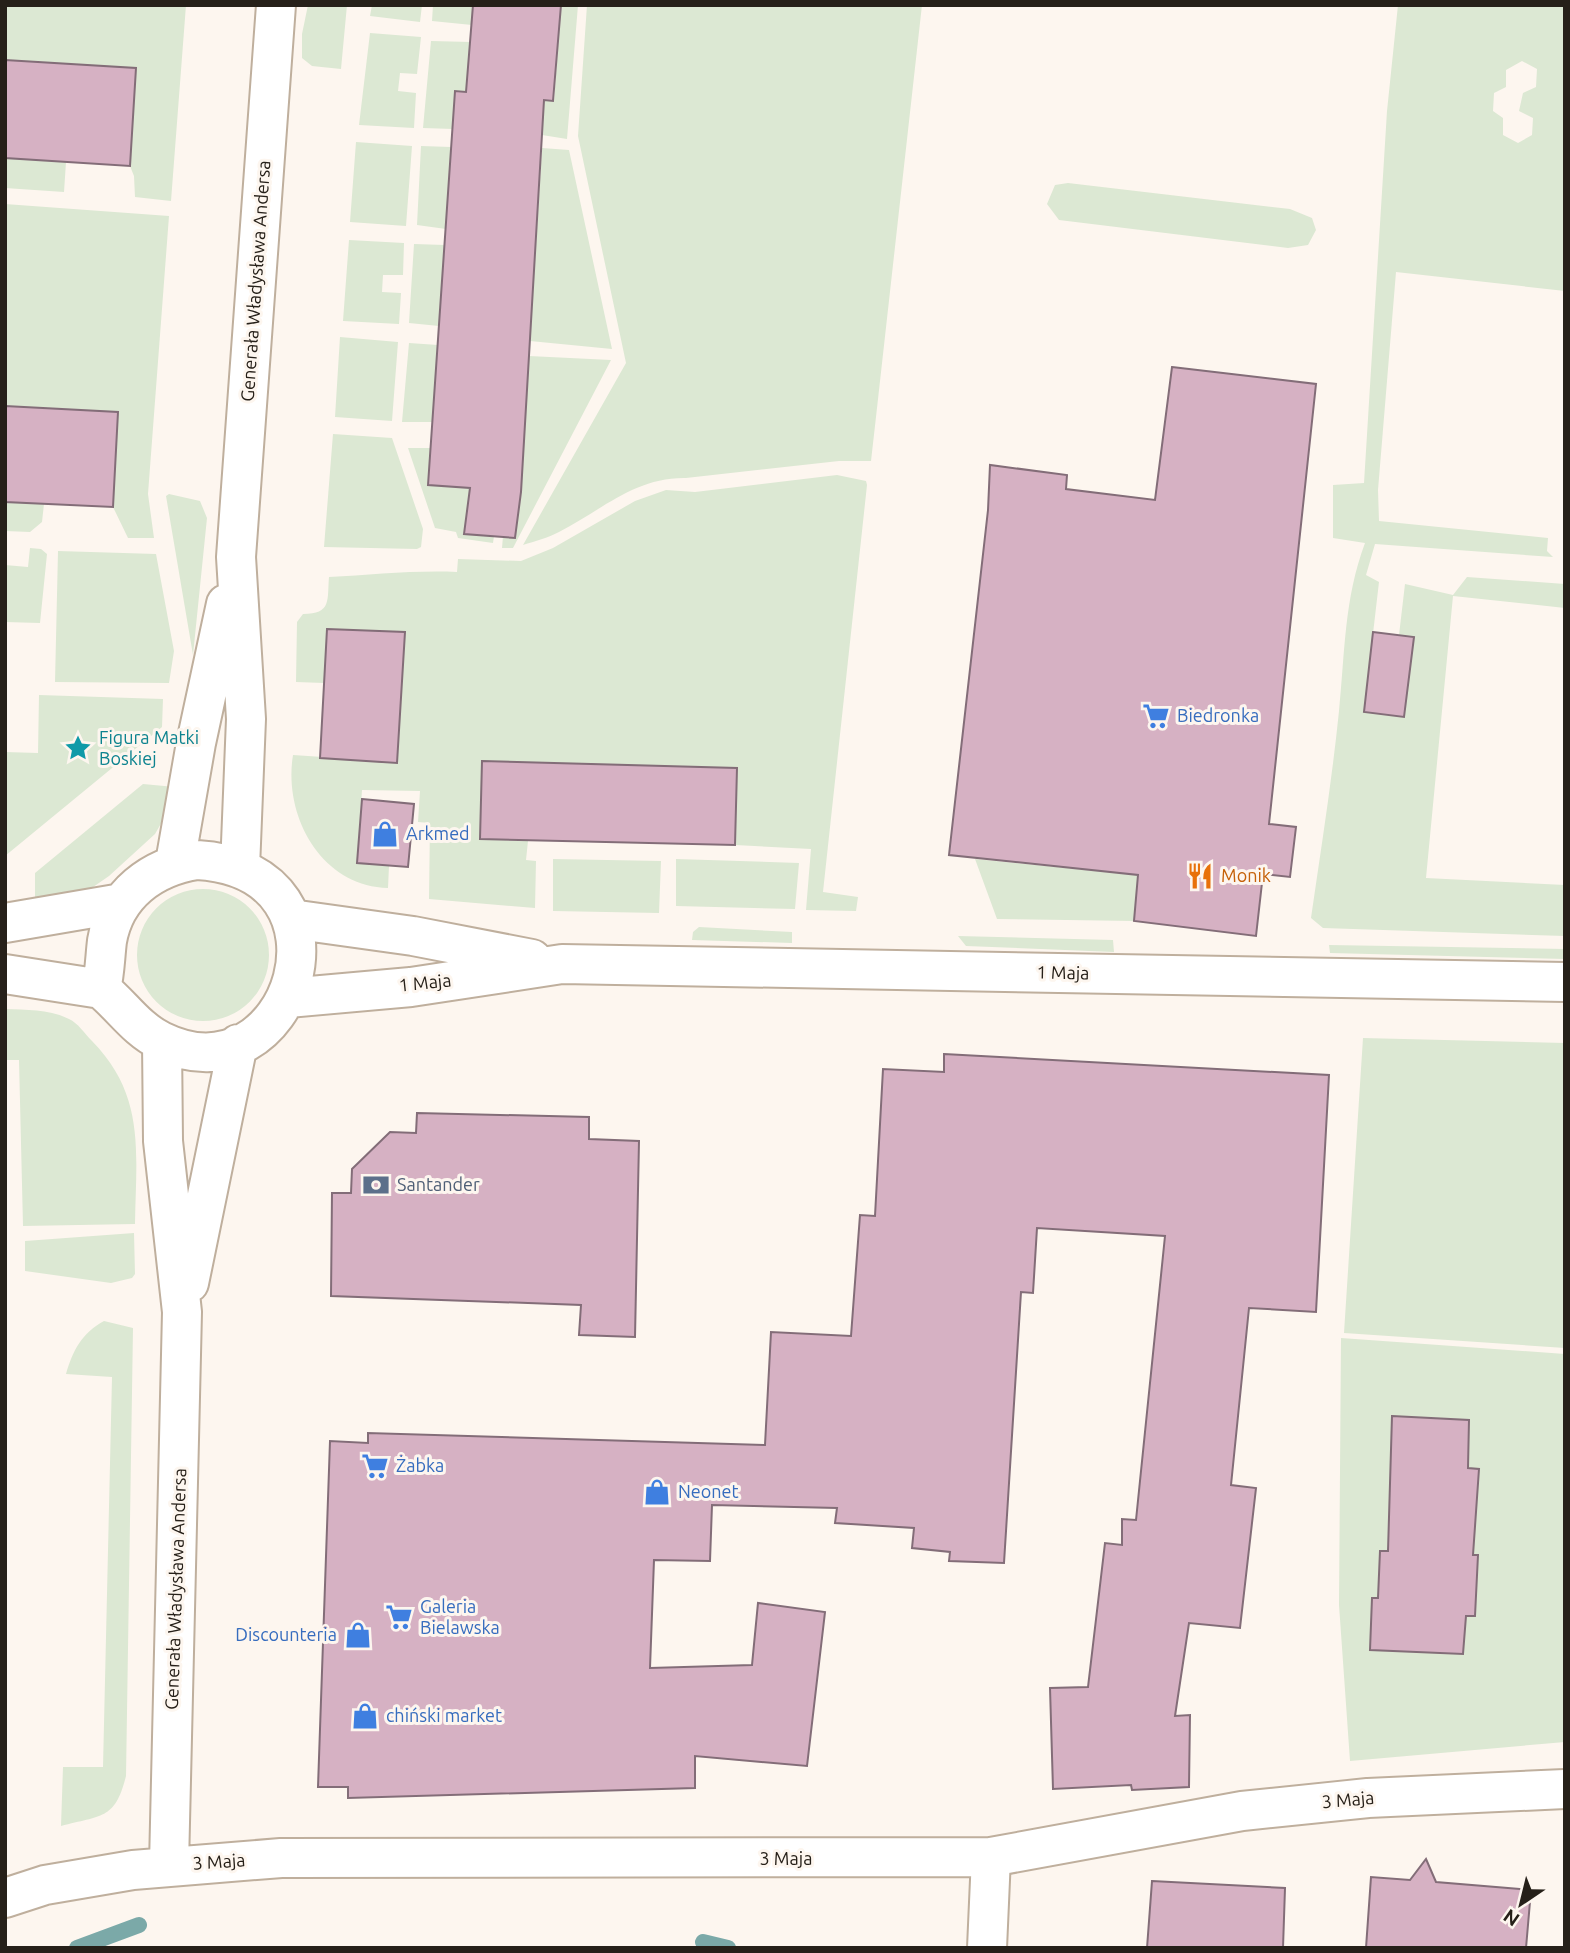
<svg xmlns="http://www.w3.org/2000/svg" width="1570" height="1953" font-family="Ubuntu,sans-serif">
	<rect width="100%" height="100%" fill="#fdf6ef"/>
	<path fill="#dce8d3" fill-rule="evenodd" d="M5,5H186L171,201L135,197L134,176L130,166L136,69L5,60Z
		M308,5H347L341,69L312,66L302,58V34Z
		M372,5H422L420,22L370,16Z
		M433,5H473L472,25L432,21Z
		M561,5H578L567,139L542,135L544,100L554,101Z
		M587,5H922L876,417L871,461H839L686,478C635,477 602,510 559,532C548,538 535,541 523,545L626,363L578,136Z
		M1398,5H1565V291L1396,272L1378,490L1379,521L1548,538L1547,551L1553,557L1375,544L1366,575L1379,582L1364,711L1404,717L1414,638L1399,635L1405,584L1453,595L1467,577L1565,584V608L1453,596L1426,878L1565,885V936L1323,928L1311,918C1321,849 1332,780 1339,711C1345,653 1344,599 1365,543L1333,538V485L1364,483L1387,111ZM1522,61L1537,69L1536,87L1523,93L1519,111L1533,118L1532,135L1518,143L1503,135V118L1493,111L1494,93L1506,87V70Z
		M370,33L421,37L417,74L400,73L398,91L416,93L414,128L359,125Z
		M431,41L471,42L466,92L453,129L423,128Z
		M356,142L412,146L406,226L350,222Z
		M421,146L451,147L446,229L417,225Z
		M542,148L569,150L612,349L530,341Z
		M5,158L66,162L64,192L5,188Z
		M1068,183L1290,209L1312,218L1316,230L1308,245L1288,248L1059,220L1047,204L1055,185Z
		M5,204L169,216L148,494L154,538H128L113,507L118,412L5,406Z
		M349,240L404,243L403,275H383L382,292L401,293L399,324L343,321Z
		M414,244L445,245L439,326L409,323Z
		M340,337L398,342L392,421L335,417Z
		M409,343L438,345L433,422H402Z
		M529,356L611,360L513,548H502L503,536L515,537Z
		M333,434L392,438L423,529L421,547L417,549L324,547Z
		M408,448H432L470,488L494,536L493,543L458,538L456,532L435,528Z
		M837,475L866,481L867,485L823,892L858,897L856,911L806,910L811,849L735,845L736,768L483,762L480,839L528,841L526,860L536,861L535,908L429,899L430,823L418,822L420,791L362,790L357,863L389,866L388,888C321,886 283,816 293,755L397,762L399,735L327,629L324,683L296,682L297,622L303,614C332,614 327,600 329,577C371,575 415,570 457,572L458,559L521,561L553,548L635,501L666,490L695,492Z
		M169,494L200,501L207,518L193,655L166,496Z
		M5,502L44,504L42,522L30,532L5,531Z
		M30,548L41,549L47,554L40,623L5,622V565L28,567Z
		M58,551L156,554L174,651L169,683L55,682Z
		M39,695L163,699L162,727L5,856V752L38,753Z
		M143,784L175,787L167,813L155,834L109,876L83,894L35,903V873Z
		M553,859L661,861L659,913L553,911Z
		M676,859L799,863L795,909L676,906Z
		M975,859L1138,875L1134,921L997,919Z
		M137 955a66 66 0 1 1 132 0a66 66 0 1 1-132 0Z
		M699,927L792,932V943L692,940L693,932Z
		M958,936L1113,940L1114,952L966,946Z
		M1329,945L1565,949V959L1330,953Z
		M5,1009C27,1010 49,1009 69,1019C78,1023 85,1034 92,1041C146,1096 136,1153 135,1224L23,1226L19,1060H5Z
		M1363,1038L1565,1043V1348L1344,1333Z
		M134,1233L135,1274L132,1278L111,1283L25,1271V1241Z
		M104,1321L133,1328L126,1776C115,1820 102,1815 61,1826L63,1767H103L112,1377L66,1374C73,1350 82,1333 104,1321Z
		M1341,1338L1565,1354V1742L1350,1761L1339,1605Z"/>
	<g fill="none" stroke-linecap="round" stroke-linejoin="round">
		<path stroke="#7ba9a8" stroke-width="16" d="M703,1942L728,1948
			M77,1948L139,1925"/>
	</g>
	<path fill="#d6b1c3" stroke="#836d78" stroke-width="2" d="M473,5H561L553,101L544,100L521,492L515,538L464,534L470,488L428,485L455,91L466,92Z
		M5,60L136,68L130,166L5,158Z
		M1172,367L1316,384L1269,824L1296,827L1290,877L1263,874L1256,936L1134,921L1138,875L949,855L988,510L990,465L1067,475L1066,489L1155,500Z
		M5,406L118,412L113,507L5,502Z
		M327,629L405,632L397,763L320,758Z
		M1373,632L1414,637L1404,717L1364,712Z
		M482,761L737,768L735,845L480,839Z
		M362,799L414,804L408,867L357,863Z
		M944,1054L1329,1075L1316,1312L1249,1308L1231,1485L1256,1488L1240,1628L1189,1623L1175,1716L1190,1715L1189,1787L1132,1790L1131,1785L1053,1789L1050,1688L1088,1687L1105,1543L1122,1545V1519L1136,1520L1165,1236L1037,1228L1033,1293L1021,1292L1004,1563L949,1561L950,1552L912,1548L914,1528L835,1523L837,1508L712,1505L710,1561L654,1560L650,1668L752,1665L758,1603L825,1612L807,1766L695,1756V1788L348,1798V1787H318L330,1441L368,1443V1433L765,1445L771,1332L851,1336L860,1215L875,1216L883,1069L944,1072Z
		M417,1113L589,1117V1139L639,1141L635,1337L579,1335L581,1305L331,1296L332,1193H351L352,1169L390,1132L416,1133Z
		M1392,1416L1469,1420L1468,1468L1479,1469L1473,1555H1478L1475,1616H1466L1463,1654L1370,1650L1372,1598H1378L1380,1551H1388Z
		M1426,1859L1436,1882L1531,1890L1526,1948H1366L1371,1877L1410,1880Z
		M1152,1881L1285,1888L1283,1948H1147Z"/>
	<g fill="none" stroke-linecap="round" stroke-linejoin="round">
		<g stroke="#bfaf9d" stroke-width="42">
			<path id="street" d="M197,860C368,870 293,1106 161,1041C136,1029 122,1006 101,989C105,973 105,957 107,941C115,894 152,867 197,860Z
				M175,863L196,743L226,604
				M240,868L246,719L236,557L276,5
				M291,919L413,936L532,959
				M5,923L122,903
				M5,974L101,989
				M288,998L411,987L562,964L1565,982
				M162,1042L163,1141L182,1312L169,1865
				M189,1283L238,1044
				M5,1898L45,1885L133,1870L281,1858L991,1857L1242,1811L1368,1798L1565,1789
				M987,1948L991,1857"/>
		</g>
		<use href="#street" stroke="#fff" stroke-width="38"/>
	</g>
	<defs>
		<g id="supermarket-bare" transform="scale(2.1)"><path d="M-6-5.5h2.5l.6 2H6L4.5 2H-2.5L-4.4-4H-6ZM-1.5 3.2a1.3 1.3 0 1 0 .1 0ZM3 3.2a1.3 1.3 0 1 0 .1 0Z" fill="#3f7fe0" stroke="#fdf6ef" stroke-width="2.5" paint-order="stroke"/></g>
		<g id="sight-bare" transform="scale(2.1)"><path d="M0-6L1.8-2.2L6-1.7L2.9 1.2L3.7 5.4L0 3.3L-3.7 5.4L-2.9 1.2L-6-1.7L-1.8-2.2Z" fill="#0f9aa8" stroke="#fdf6ef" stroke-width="2.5" paint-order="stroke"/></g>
		<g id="shop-bare" transform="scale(2.1)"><path d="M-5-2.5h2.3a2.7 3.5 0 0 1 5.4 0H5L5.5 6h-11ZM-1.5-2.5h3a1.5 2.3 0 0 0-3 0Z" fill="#3f7fe0" stroke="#fdf6ef" stroke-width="2.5" paint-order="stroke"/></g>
		<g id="restaurant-bare" transform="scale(2.1)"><path d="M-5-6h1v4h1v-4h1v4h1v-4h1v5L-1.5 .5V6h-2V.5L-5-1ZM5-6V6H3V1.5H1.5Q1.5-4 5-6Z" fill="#e8710a" stroke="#fdf6ef" stroke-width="2.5" paint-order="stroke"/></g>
		<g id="bank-bare" transform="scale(2.1)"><path d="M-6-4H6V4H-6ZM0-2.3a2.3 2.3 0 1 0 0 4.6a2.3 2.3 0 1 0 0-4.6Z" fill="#5c6f8a" stroke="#fdf6ef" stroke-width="2.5" paint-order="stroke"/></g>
	</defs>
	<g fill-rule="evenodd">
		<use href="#supermarket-bare" x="1156" y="716"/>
		<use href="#sight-bare" x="78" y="748"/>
		<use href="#shop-bare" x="385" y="834"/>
		<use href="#restaurant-bare" x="1200" y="876"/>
		<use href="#bank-bare" x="376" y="1185"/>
		<use href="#supermarket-bare" x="375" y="1466"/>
		<use href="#shop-bare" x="657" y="1492"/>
		<use href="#supermarket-bare" x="399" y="1617"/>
		<use href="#shop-bare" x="358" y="1635"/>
		<use href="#shop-bare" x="365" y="1716"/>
	</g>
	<g text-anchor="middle" stroke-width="6" stroke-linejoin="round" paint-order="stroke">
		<g font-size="18" fill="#262019" stroke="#fdf6ef">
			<text transform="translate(256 281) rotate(-86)" y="6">Generała Władysława Andersa</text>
			<text transform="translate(1063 973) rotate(1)" y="6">1 Maja</text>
			<text transform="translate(425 983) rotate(-6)" y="6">1 Maja</text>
			<text transform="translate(176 1589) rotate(-88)" y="6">Generała Władysława Andersa</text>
			<text transform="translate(1348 1800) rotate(-5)" y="6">3 Maja</text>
			<text x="786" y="1865">3 Maja</text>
			<text transform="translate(219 1862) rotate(-4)" y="6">3 Maja</text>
		</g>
		<g font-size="18" fill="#366cbe" stroke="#fdf6ef" text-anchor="start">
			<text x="1177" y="722">Biedronka</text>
			<text x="406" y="840">Arkmed</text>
			<text x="396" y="1472">Żabka</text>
			<text x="678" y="1498">Neonet</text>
			<text x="420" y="1613">Galeria<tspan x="420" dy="21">Bielawska</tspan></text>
			<text x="337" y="1641" text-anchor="end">Discounteria</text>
			<text x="386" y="1722">chiński market</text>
		</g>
		<g font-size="18" fill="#0d838f" stroke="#fdf6ef" text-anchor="start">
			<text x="99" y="744">Figura Matki<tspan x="99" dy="21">Boskiej</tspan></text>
		</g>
		<g font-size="18" fill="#c56008" stroke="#fdf6ef" text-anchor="start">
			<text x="1221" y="882">Monik</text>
		</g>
		<g font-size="18" fill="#4e5e75" stroke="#fdf6ef" text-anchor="start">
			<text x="397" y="1191">Santander</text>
		</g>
	</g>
	<rect width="1570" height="1953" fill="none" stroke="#262019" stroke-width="14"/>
	<g transform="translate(1521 1904) rotate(215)" stroke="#fdf6ef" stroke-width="5" paint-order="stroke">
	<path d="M0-5L12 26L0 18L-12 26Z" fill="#262019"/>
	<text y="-10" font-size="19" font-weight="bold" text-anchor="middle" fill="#262019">N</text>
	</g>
</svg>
